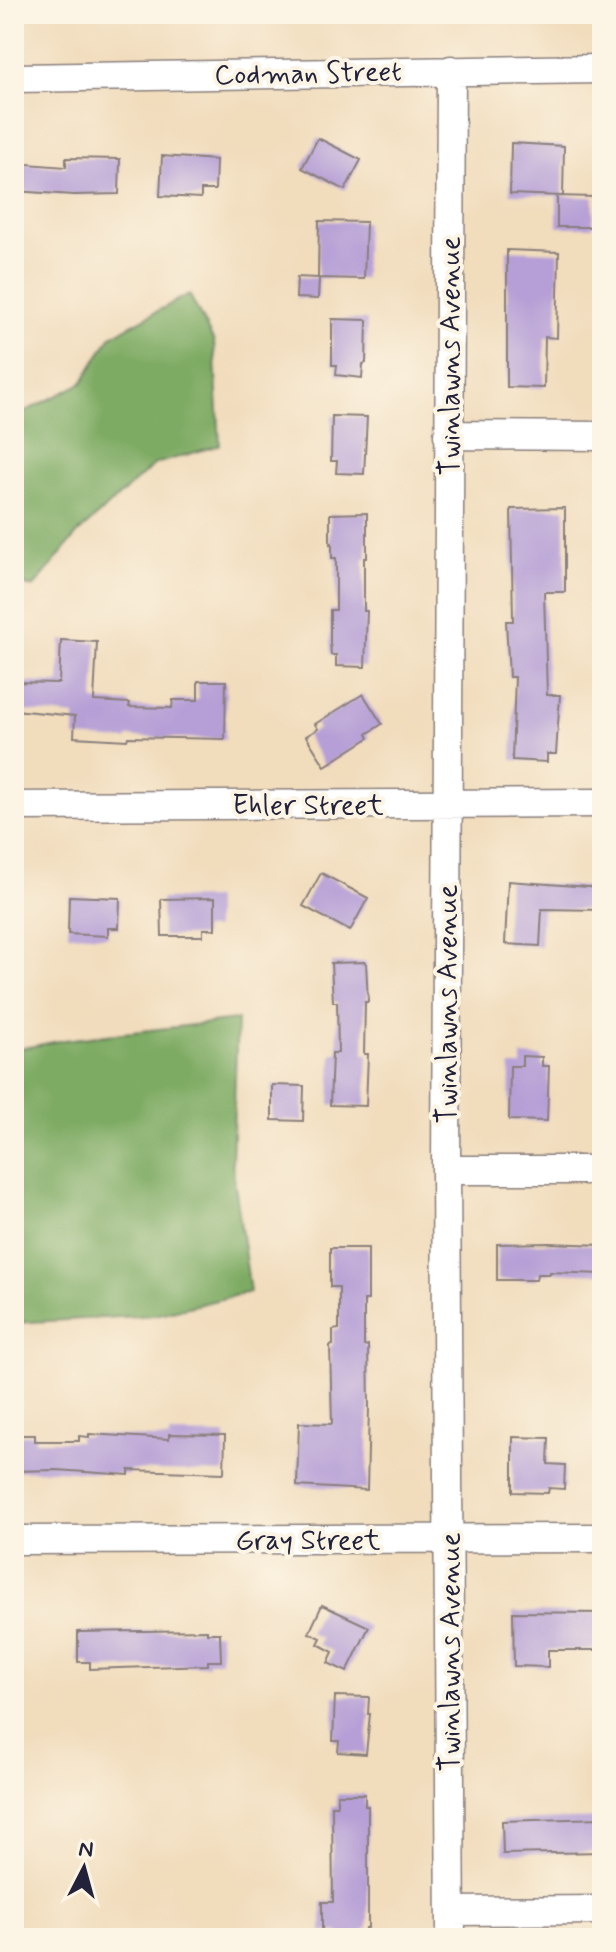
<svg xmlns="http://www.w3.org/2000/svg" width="616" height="1952" font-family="Mynerve,sans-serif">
	<rect width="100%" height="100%" fill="#fcf5e5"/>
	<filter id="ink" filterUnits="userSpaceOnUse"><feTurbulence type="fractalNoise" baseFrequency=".0125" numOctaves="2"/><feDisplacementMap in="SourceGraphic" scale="16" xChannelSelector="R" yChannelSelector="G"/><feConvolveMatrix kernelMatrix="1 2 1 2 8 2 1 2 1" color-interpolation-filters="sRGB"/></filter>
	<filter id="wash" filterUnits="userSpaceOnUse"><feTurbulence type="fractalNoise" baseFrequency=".006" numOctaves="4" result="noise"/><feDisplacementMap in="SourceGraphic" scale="32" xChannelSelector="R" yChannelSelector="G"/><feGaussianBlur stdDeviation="1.8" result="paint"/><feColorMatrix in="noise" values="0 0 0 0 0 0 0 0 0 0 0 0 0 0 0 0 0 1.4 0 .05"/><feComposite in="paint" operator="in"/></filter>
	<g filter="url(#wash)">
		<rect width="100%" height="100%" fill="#f1dcbc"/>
		<path fill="#7eab64" stroke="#506650" stroke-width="2" d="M189,294L214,342L220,445L155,464L77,534L33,588L14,580V417L82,383L111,336Z
			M237,1020L232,1163L250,1292L155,1315L14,1323V1047L18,1049L64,1040Z"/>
		<g id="blocks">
			<path fill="#b59fd6" d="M318,138L361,160L345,190L302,168Z
				M511,143L564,146L563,196L510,194Z
				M162,156L216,160L215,190H201V198L160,196Z
				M66,158L120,159L119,194L74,195L14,191V163L66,167Z
				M557,196L594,197L593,227H557Z
				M319,221L366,222L364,279L319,278L318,299L296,298L297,277L318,278Z
				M507,250L559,252L557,338L545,337L544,388L507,387Z
				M332,319L367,320L366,363L363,364L362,378L336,375L337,365H332Z
				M332,416L367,417L364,474L336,473L337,461H331Z
				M565,508V592H544L547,695H560L556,754H547V762L512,760L515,677H509L506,621H513L511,509Z
				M367,513V558H364V611H367L365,667L336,666V655H331L330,642V610H336V558H332V543L330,544V514Z
				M61,640L97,642L94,701L130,703L129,707L172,708L173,700H198V681H226L225,739L128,737L127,740L74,737L75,716L14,710V682L59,683Z
				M363,694L382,724L367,734L369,738L325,766L306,736L318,729L315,724Z
				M321,873L368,898L350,931L303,906Z
				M508,881L602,888V910L542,909L540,946L505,944Z
				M69,896L120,898L119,928H108V936L68,934Z
				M215,898V929H203V936H162L161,899Z
				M366,962L368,1002H365L364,1054H368L366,1106L330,1105L332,1053H338L337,1002H333L331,963Z
				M522,1056L542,1057V1066H549L547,1121L509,1120L510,1066H522Z
				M272,1085L304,1086L303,1121L272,1120Z
				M549,1243L602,1245V1274L550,1272V1274H537L536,1280H497V1244Z
				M330,1248H368V1300H364V1346L368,1345L369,1407L367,1490L297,1486L299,1423L332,1424L330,1346L333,1345V1330L339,1329V1287H330Z
				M89,1434L169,1439V1434L225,1435L224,1473L129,1470V1475L56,1470L14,1471V1435H35V1441H79V1436L89,1437Z
				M513,1437L549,1438L548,1464L565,1465L564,1489L549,1488L548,1493L513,1492Z
				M322,1605L369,1627L347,1672L328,1663L333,1652L318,1644L321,1638L309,1633Z
				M513,1612L602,1613V1650H548V1667L514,1666Z
				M207,1630V1633H220L221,1661H208V1665L90,1669V1662H78V1632Z
				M335,1696L369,1697L368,1714H370L366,1754L338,1752L339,1741H333Z
				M337,1794H365V1806H368V1928H365V1938H339V1932H322V1902H333L332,1806H337Z
				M602,1818V1852L503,1854L502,1821Z"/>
		</g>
	</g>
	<g filter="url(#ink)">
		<use href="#blocks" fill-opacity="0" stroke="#8a7f7c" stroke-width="2"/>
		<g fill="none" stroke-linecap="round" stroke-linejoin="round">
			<g stroke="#8a7f7c" stroke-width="31">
				<path id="minor" d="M451,70L446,1170L451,1938
					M14,78L602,69
					M448,435L602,436
					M14,806L602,803
					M446,1170H602
					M14,1540L602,1538
					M451,1911L602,1910"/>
			</g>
			<use href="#minor" stroke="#fff" stroke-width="28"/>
		</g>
	</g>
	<g text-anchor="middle" stroke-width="8" stroke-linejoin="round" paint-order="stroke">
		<g font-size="28" fill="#22223b" stroke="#fcf5e5">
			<text transform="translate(308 72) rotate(-1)" y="10">Codman Street</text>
			<text transform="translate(449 356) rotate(-90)" y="10">Twinlawns Avenue</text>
			<text x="308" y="814">Ehler Street</text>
			<text transform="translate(446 1004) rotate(-90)" y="10">Twinlawns Avenue</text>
			<text x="308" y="1549">Gray Street</text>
			<text transform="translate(449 1652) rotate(-90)" y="10">Twinlawns Avenue</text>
		</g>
	</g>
	<rect width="616" height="1952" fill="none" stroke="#fcf5e5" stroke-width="48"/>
	<g transform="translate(84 1868) rotate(6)" stroke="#fcf5e5" stroke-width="6" paint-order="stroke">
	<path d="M0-6L14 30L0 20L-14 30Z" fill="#22223b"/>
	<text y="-12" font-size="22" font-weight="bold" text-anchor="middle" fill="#22223b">N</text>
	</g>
</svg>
